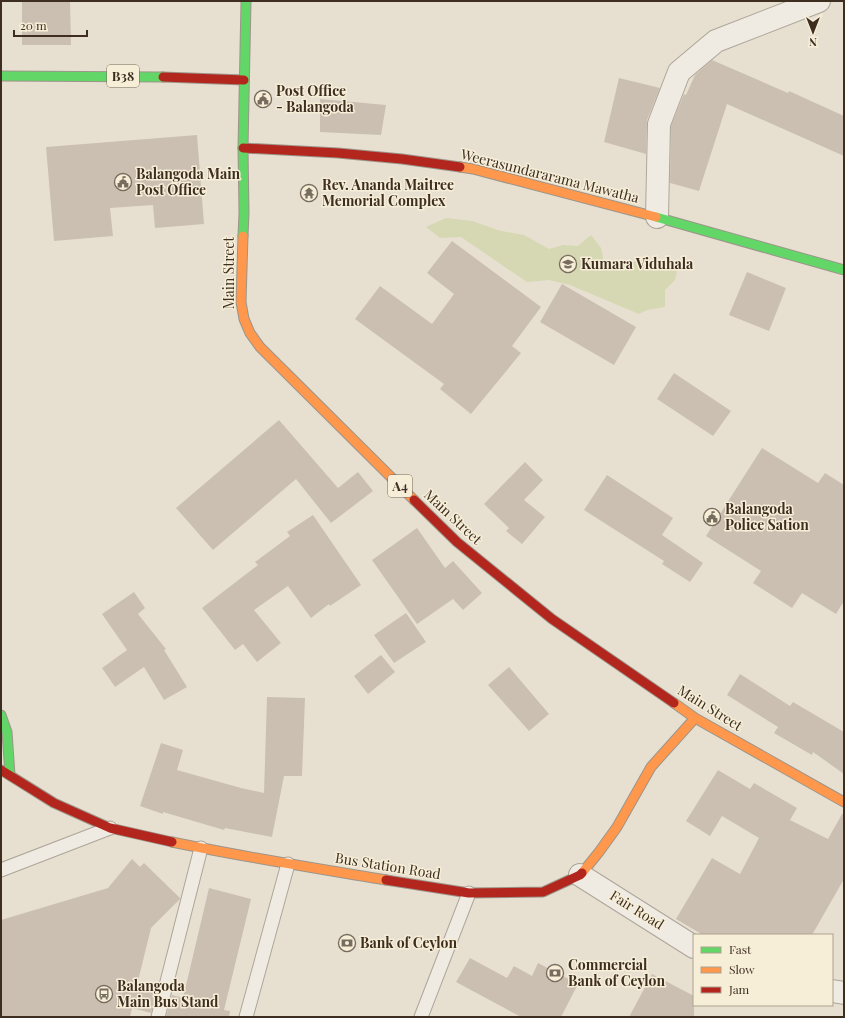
<svg xmlns="http://www.w3.org/2000/svg" width="845" height="1018" font-family="'Playfair Display',serif">
	<rect width="100%" height="100%" fill="#e7e0d1"/>
	<path fill="#d6d7b3" d="M446,218L472,221L501,231L524,235L549,249L563,245L578,246L591,235L601,248L604,262L627,263L644,260L651,267H664L677,271L675,280L665,290V307L647,310L639,314L570,285L549,280L527,282L461,237L440,238L426,227Z"/>
	<path fill="#cbbfb2" d="M22,1H70L71,45H22Z
		M712,60L788,93L789,91L844,116V156L727,104L699,191L670,183L671,126L684,94L686,95L695,75Z
		M619,78L660,88L647,120L646,154L604,142Z
		M320,99L386,105L381,135L320,132Z
		M197,135L204,224L155,228L153,205L110,208L113,236L54,241L46,147Z
		M452,241L541,307L512,346L521,353L471,414L440,389L444,384L355,319L380,286L432,324L454,294L427,273Z
		M747,272L786,288L769,331L729,315Z
		M562,284L636,327L614,365L540,322Z
		M674,373L731,411L713,436L657,399Z
		M279,420L338,488L358,472L373,491L331,523L296,479L213,550L176,508Z
		M762,448L818,483L825,473L844,485V601L836,614L802,593L792,608L753,583L761,571L706,536Z
		M525,462L543,480L524,500L545,517L522,544L506,531L509,528L484,504Z
		M607,475L673,518L662,535L703,563L690,582L662,564L664,561L584,510Z
		M313,515L361,585L330,606L329,604L311,618L288,586L254,610L281,643L257,662L243,644L235,650L202,608L258,565L255,562L290,536L287,532Z
		M417,528L445,568L453,561L482,593L463,610L453,599L417,624L372,560Z
		M134,592L145,608L138,614L166,649L164,650L187,687L164,700L144,667L115,687L102,668L127,650L102,614Z
		M406,613L426,642L394,663L374,635Z
		M381,655L395,672L368,694L354,676Z
		M509,667L549,714L529,731L488,685Z
		M740,674L790,706L793,702L844,732V774L813,752L812,755L774,733L778,727L727,695Z
		M267,697L305,698L302,776H284L272,837L225,828L224,830L163,812V814L140,806L161,743L183,750L177,770L241,788L264,793Z
		M718,770L750,789L754,783L797,808L790,820L828,839L842,814H844V879L812,935H703L676,919L712,858L740,874L759,838L722,816L710,836L686,821Z
		M132,859L140,867L144,863L180,898V899L151,928L137,985L157,990L151,1013L132,1008L130,1017H1V920L108,888Z
		M209,888L251,899L224,1010L230,1011L229,1017H166L172,995L183,998Z
		M470,958L507,978L514,966L532,976L538,963L578,984L561,1017H521L456,982Z
		M652,974L694,996V1017H629Z"/>
	<g fill="none" stroke-linecap="round" stroke-linejoin="round">
		<g stroke="#ada599" stroke-width="15">
			<path id="lane" d="M1,870L110,828
				M158,1017L201,848
				M246,1017L288,864
				M421,1017L469,893"/>
		</g>
		<g stroke="#ada599" stroke-width="24">
			<path id="street" d="M657,217L659,124L679,72L716,41L819,1
				M580,875L694,947
				M832,991L844,993"/>
		</g>
		<g stroke="#9c958a" stroke-width="11">
			<path id="fast" d="M1,76L163,77
				M656,217L844,270
				M243,236L244,213L243,148L246,1
				M1,715L7,732L10,775"/>
		</g>
		<g stroke="#9c958a" stroke-width="11">
			<path id="slow" d="M460,167L473,169L656,217
				M243,236L241,302L244,319L250,333L260,347L414,500
				M674,703L695,718L844,802
				M172,842C243,857 315,868 386,880
				M582,873L599,852L617,827L651,767L695,718"/>
		</g>
		<g stroke="#9c958a" stroke-width="11">
			<path id="jam" d="M163,77L244,80
				M243,148L338,153L402,159L460,167
				M414,500L457,542L552,619L674,703
				M1,770L54,803L110,828L172,842
				M386,880L469,893L543,892L580,875L582,873"/>
		</g>
		<use href="#lane" stroke="#efebe3" stroke-width="13"/>
		<use href="#street" stroke="#efebe3" stroke-width="22"/>
		<use href="#fast" stroke="#63d668" stroke-width="9"/>
		<use href="#slow" stroke="#ff974d" stroke-width="9"/>
		<use href="#jam" stroke="#b3261e" stroke-width="9"/>
	</g>
	<defs>
		<g id="civic-ring" transform="scale(0.9)"><circle r="9.5" fill="#f7eed8" stroke="#786c5e" stroke-width="1.5"/><path d="M-.6-6.5H3V-4.5H.6V-3L4-1V1h2V6H-6V1h2V-1L-.6-3ZM-1.2 2.5V6h2.4V2.5Z" fill="#786c5e"/></g>
		<g id="temple-ring" transform="scale(0.9)"><circle r="9.5" fill="#f7eed8" stroke="#786c5e" stroke-width="1.5"/><path d="M0-6L5-2H3V0L6.5 2.5H4V6H1.5V3h-3V6H-4V2.5H-6.5L-3 0V-2H-5Z" fill="#786c5e"/></g>
		<g id="school-ring" transform="scale(0.9)"><circle r="9.5" fill="#f7eed8" stroke="#786c5e" stroke-width="1.5"/><path d="M0-5L7-2L0 1L-7-2ZM-4 1L0 2.5L4 1V4Q0 6-4 4Z" fill="#786c5e"/></g>
		<g id="bank-ring" transform="scale(0.9)"><circle r="9.5" fill="#f7eed8" stroke="#786c5e" stroke-width="1.5"/><path d="M-6-4H6V4H-6ZM0-2.3a2.3 2.3 0 1 0 0 4.6a2.3 2.3 0 1 0 0-4.6Z" fill="#786c5e"/></g>
		<g id="bus-ring" transform="scale(0.9)"><circle r="9.5" fill="#f7eed8" stroke="#786c5e" stroke-width="1.5"/><path d="M-5-6H5V4H4V6H2V4H-2V6H-4V4H-5ZM-3.5-4V0h7V-4ZM-3.5 1.2v1.5H-2V1.2ZM2 1.2v1.5H3.5V1.2Z" fill="#786c5e"/></g>
	</defs>
	<g fill-rule="evenodd">
		<use href="#civic-ring" x="263" y="99"/>
		<use href="#civic-ring" x="123" y="182"/>
		<use href="#temple-ring" x="309" y="193"/>
		<use href="#school-ring" x="568" y="264"/>
		<use href="#civic-ring" x="712" y="517"/>
		<use href="#bank-ring" x="347" y="943"/>
		<use href="#bank-ring" x="555" y="973"/>
		<use href="#bus-ring" x="104" y="994"/>
	</g>
	<g text-anchor="middle" stroke-width="3" stroke-linejoin="round" paint-order="stroke">
		<g fill="#f7eed8" stroke="#756857" stroke-width="1">
			<rect x="107" y="65" width="32" height="22" rx="3"/>
			<rect x="388" y="475" width="24" height="22" rx="3"/>
		</g>
		<g font-size="13" font-weight="bold" fill="#3d2e20">
			<text x="123" y="81">B38</text>
			<text x="400" y="491">A4</text>
		</g>
		<g font-size="14" font-weight="bold" fill="#3d2e20" stroke="#f7eed8" text-anchor="start">
			<text x="276" y="96">Post Office<tspan x="276" dy="16">- Balangoda</tspan></text>
			<text x="136" y="179">Balangoda Main<tspan x="136" dy="16">Post Office</tspan></text>
			<text x="322" y="190">Rev. Ananda Maitree<tspan x="322" dy="16">Memorial Complex</tspan></text>
			<text x="581" y="269">Kumara Viduhala</text>
			<text x="725" y="514">Balangoda<tspan x="725" dy="16">Police Sation</tspan></text>
			<text x="360" y="948">Bank of Ceylon</text>
			<text x="568" y="970">Commercial<tspan x="568" dy="16">Bank of Ceylon</tspan></text>
			<text x="117" y="991">Balangoda<tspan x="117" dy="16">Main Bus Stand</tspan></text>
		</g>
		<g font-size="14" fill="#3d2e20" stroke="#f7eed8">
			<text transform="translate(550 176) rotate(14)" y="5">Weerasundararama Mawatha</text>
			<text transform="translate(229 273) rotate(-90)" y="5">Main Street</text>
			<text transform="translate(453 517) rotate(43)" y="5">Main Street</text>
			<text transform="translate(710 708) rotate(32)" y="5">Main Street</text>
			<text transform="translate(388 866) rotate(9)" y="5">Bus Station Road</text>
			<text transform="translate(637 910) rotate(32)" y="5">Fair Road</text>
		</g>
	</g>
	<rect width="845" height="1018" fill="none" stroke="#3d2e20" stroke-width="4"/>
	<rect x="693" y="934" width="140" height="72" fill="#f7eed8" stroke="#ada18e"/>
	<rect x="701" y="947" width="20" height="6" fill="#63d668" stroke="#ada18e"/>
	<text x="729" y="954" font-size="12" fill="#3d2e20">Fast</text>
	<rect x="701" y="967" width="20" height="6" fill="#ff974d" stroke="#ada18e"/>
	<text x="729" y="974" font-size="12" fill="#3d2e20">Slow</text>
	<rect x="701" y="987" width="20" height="6" fill="#b3261e" stroke="#ada18e"/>
	<text x="729" y="994" font-size="12" fill="#3d2e20">Jam</text>
	<g transform="translate(813 32) rotate(180)" stroke="#f7eed8" stroke-width="3" paint-order="stroke">
	<path d="M0-3L7 15L0 10L-7 15Z" fill="#3d2e20"/>
	<text y="-6" font-size="11" font-weight="bold" text-anchor="middle" fill="#3d2e20">N</text>
	</g>
	<path d="M14 30v6h73v-6" fill="none" stroke="#3d2e20" stroke-width="2"/>
	<text x="20" y="30" font-size="12" fill="#3d2e20" stroke="#f7eed8" stroke-width="3" paint-order="stroke">20 m</text>
</svg>
